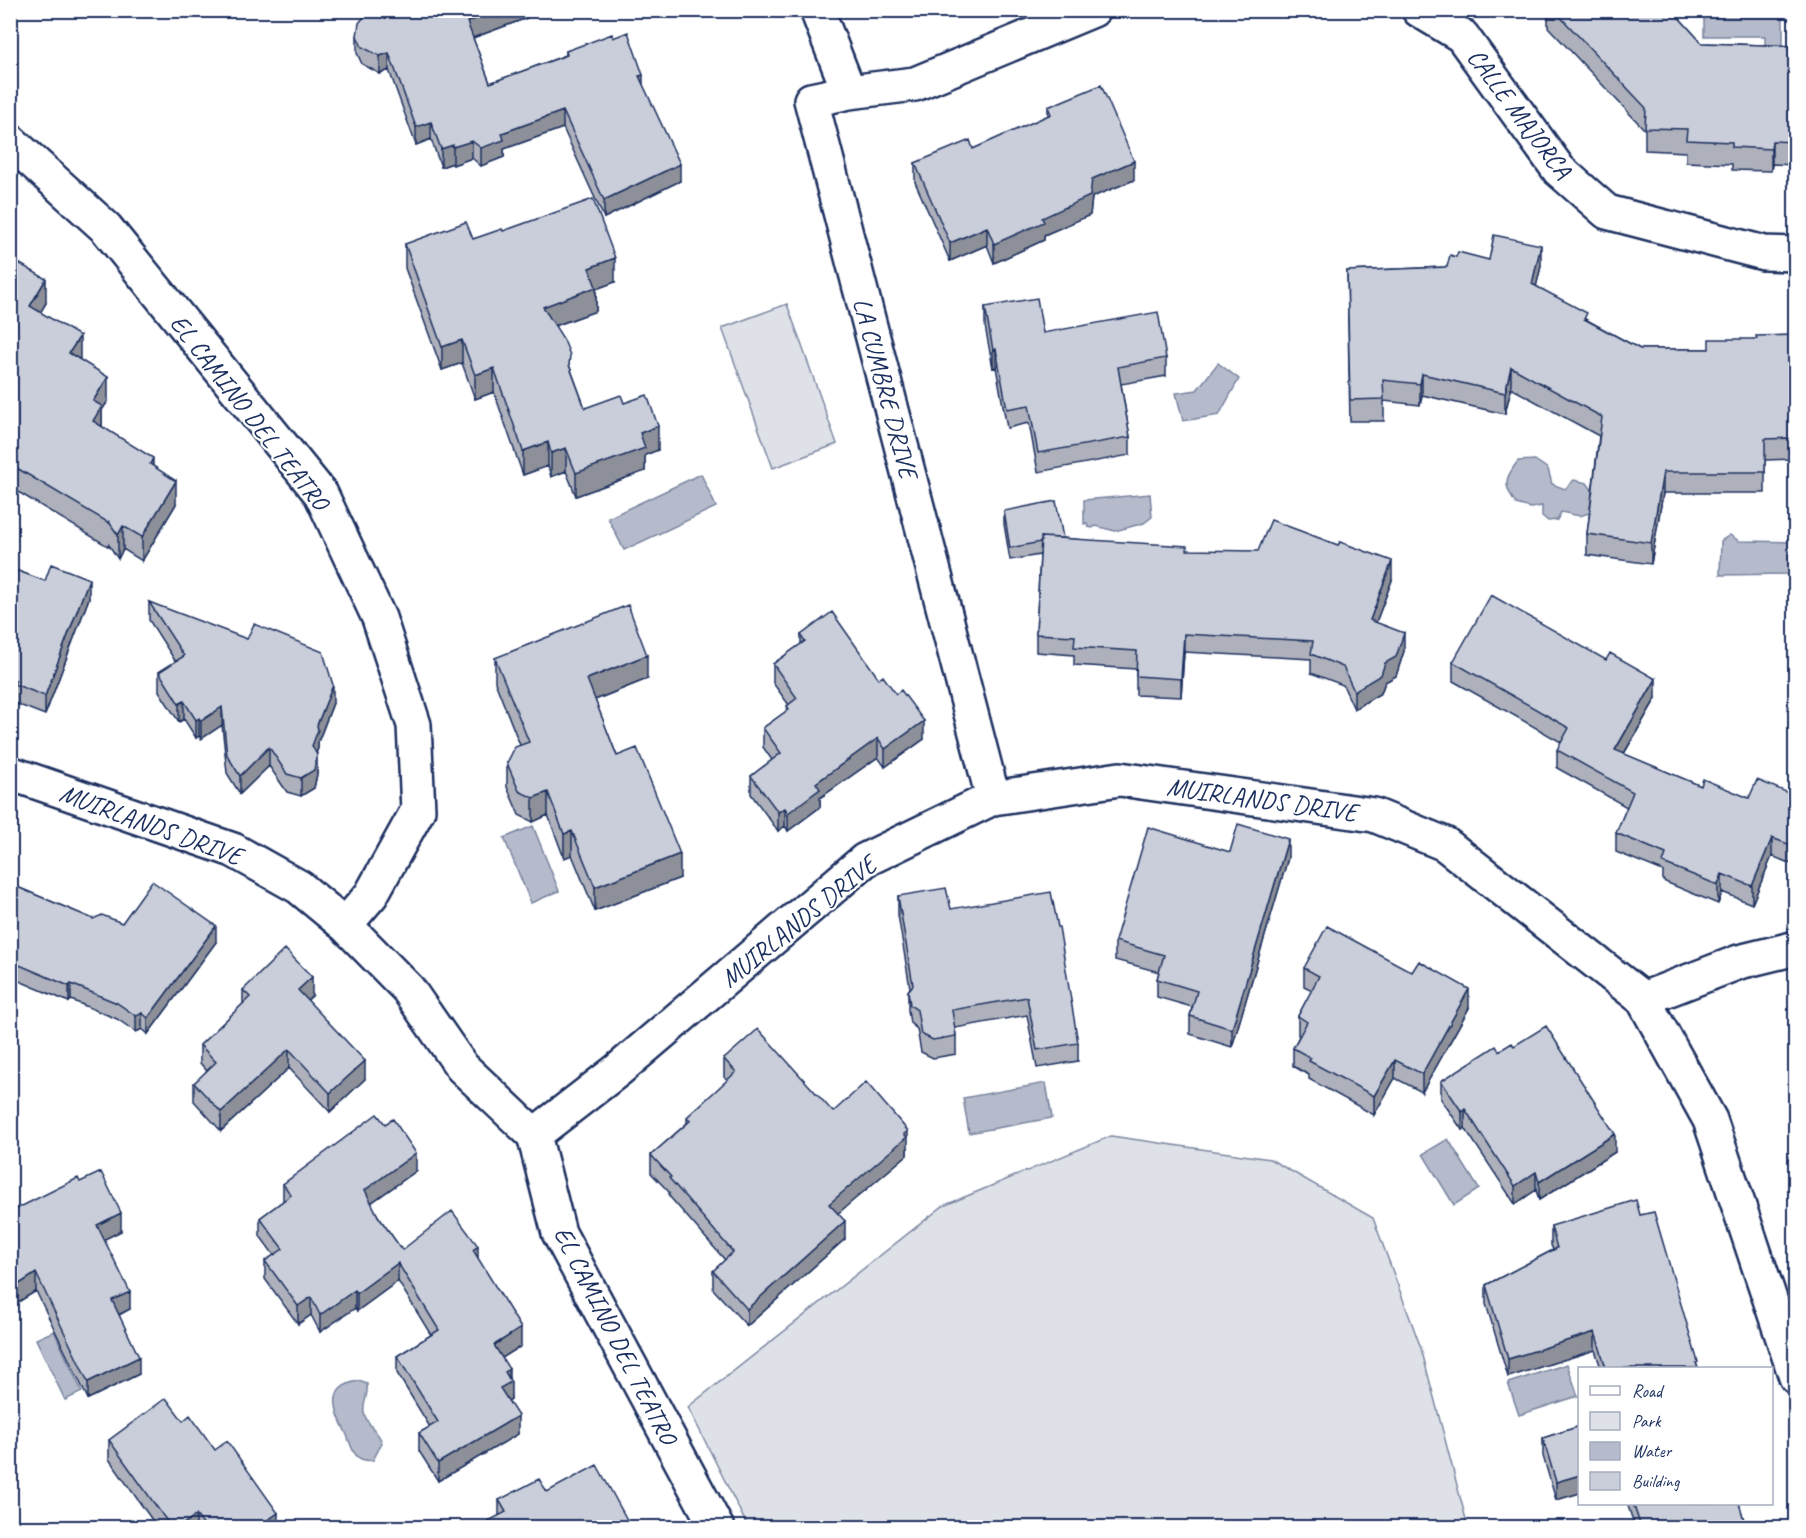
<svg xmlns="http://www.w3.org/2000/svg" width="1806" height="1538" font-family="Caveat,sans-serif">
	<rect width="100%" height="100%" fill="#fff"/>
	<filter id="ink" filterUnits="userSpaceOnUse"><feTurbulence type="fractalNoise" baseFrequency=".0167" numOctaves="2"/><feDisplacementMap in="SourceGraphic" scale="12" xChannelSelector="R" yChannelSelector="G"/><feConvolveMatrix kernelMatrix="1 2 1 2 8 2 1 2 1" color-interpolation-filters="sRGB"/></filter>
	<g filter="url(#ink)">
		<path fill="#dee1e7" stroke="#7c88a2" stroke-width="1.5" d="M787,304L837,444L773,468L722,328Z
			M1111,1136L1270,1159L1373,1218L1421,1348L1468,1527H748L688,1407L943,1206Z"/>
		<path fill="#b5bbca" stroke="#77839f" stroke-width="1.5" d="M1704,12H1783V45H1765V36H1704Z
			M1218,363L1239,379L1219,415L1183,421L1176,393L1197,390Z
			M1535,460L1548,469L1552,484L1565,489L1574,480L1587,483L1593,491L1595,503L1589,513L1580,516L1561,512L1557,520L1548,521L1542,516V506L1531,508L1516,504C1503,485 1504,479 1518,461Z
			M701,474L716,507L624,550L608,518Z
			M1150,494L1152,517L1144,523L1115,531L1096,526L1092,528L1088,527L1087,523L1084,524V500Z
			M1730,535L1739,541L1795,542V574L1720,575L1721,541Z
			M533,826L559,891L531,903L504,838Z
			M1046,1083L1052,1118L969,1133L963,1098Z
			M1448,1139L1479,1189L1454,1205L1423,1154Z
			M54,1331L82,1392L65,1400L36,1339Z
			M1567,1364L1578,1396L1519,1415L1508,1383Z
			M359,1381L367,1384C369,1394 362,1404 364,1413C367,1426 379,1431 382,1443L373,1460C367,1461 360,1460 356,1455C351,1449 349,1439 346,1433C335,1411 325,1386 359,1381Z"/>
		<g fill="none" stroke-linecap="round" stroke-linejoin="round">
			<g stroke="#1b2f5e" stroke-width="38">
				<path id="minor" d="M817,10L849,92
					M1419,10L1462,36L1559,170L1607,212L1764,253L1796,254
					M10,141L106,228L321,494L379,618L414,725L418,810L371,895L345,925
					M10,773L233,850L299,887L345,925L408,989L462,1067L534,1135L618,1070L865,860L993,798L1120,779L1374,815L1445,844L1643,999L1710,1120L1796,1377
					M993,798L811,100L849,92L915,84L1093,10
					M1643,999L1739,962L1796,948
					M534,1135L559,1233L717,1528"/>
			</g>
			<use href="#minor" stroke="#fff" stroke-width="33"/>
		</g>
		<path fill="#aeb1bb" stroke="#1b2f5e" stroke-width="1.5" d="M527,10V18L473,38L490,83L566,55V51L613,38L643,85L680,181L604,218L563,128L504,149V157L481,166L472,158L453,165V163L441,167L431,139L416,145L389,70L380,74L362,64L357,53V36Z
			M1548,10H1672L1702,43L1796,46V165L1772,164L1771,171L1732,170V164L1686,162V152L1645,150V130L1548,27Z
			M1048,107L1134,180L1092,197L1090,215L1044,235V240L994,263L987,245L950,261L915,182V163L973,149L1048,116Z
			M503,231L615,282L596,289V311L555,326L585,408L624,403L658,450L645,455V471L576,496L566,471L551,477L548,466L523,475L494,392L475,399L462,363L442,370L405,268V244L473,239Z
			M10,258L46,303L40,312L79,360L108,401L102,410V427L153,467L176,504L142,561L123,549L118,559L109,545V547L10,487Z
			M1489,260L1541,266L1536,286L1587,320L1640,349H1709L1756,339L1796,335V459L1765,460V493H1663L1651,564L1587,555V534L1599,436L1511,388L1505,414L1422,395L1420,405L1384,401V421H1350L1347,271L1447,267Z
			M985,307L1043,333L1166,358V376L1121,384L1130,437V455L1038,472L1029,423L1007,428L996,367L993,368L985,326Z
			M1004,511L1063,538L1187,550L1392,580L1376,622L1404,651L1396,676L1385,682L1381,693L1354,709L1343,685L1311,673V659L1184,652L1181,697L1136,695V669L1074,665V655L1036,652V634L1040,555L1010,560L1004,524Z
			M10,568L89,598L45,715L14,703V698L10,697Z
			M149,602L333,703L318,742V748L316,753L317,774L314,788L301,796L287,792L269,766L240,794L227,773L222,725L201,739L199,736L196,738L184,719L179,722L159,691V672L176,662L149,620Z
			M801,635L879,679L924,739L885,767L878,757L820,798V807L788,831L785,826L778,831L751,794V776L772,760L763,747V728L787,711V706L789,705L773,683V664L801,644Z
			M495,658L647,679L595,700L617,756L680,878L595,911L572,855L564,858L548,815L533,822L519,815L507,787V763L520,745L495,682Z
			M1453,662L1656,698L1624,754L1701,786L1749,798L1796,796V866L1772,856L1752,904L1722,892L1718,904L1663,881V871L1616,852V833L1627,807L1557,768V750L1561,742L1453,681Z
			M1230,852L1288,858L1232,1047L1190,1034V1016L1192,1007L1157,997V979L1159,972L1115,960V941Z
			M10,884L93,919L122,923L216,942L148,1034L142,1029L136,1032L117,1019L71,1000L69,1002L10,977Z
			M898,896L951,909L1078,1043V1061L1037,1068L1027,1015L955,1028L956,1036V1054L933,1058L921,1052L917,1029L910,1023L908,1010V991L910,988L898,915Z
			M1304,968L1469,1008L1422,1092L1395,1078L1374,1115L1309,1079V1075L1293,1066V1048L1299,1036L1298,1035V1016L1312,990L1304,986Z
			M243,990L312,996L307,1000L365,1079L330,1112L289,1068L221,1131L194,1101V1083L207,1071L200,1063V1045L243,1004Z
			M1514,1046L1615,1152L1539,1200L1536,1190L1515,1204L1465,1128L1462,1130L1441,1099V1081L1499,1051Z
			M724,1059L908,1148L907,1149V1155L838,1213L845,1239L747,1326L713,1289V1271L725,1260L669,1196V1192L651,1173V1155L687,1123V1117L728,1080L724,1077Z
			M416,1171L371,1203L378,1216L402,1250L478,1259L521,1346L502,1358L509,1379L511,1399L508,1401L518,1434L438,1481L419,1451V1433L430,1427L397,1373V1356L431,1335L398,1281L357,1311L355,1308L320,1332L311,1315L298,1324L265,1279V1261L274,1255L260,1236V1218L283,1201V1184Z
			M80,1182L121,1231L104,1239L130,1309L119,1315L139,1374L88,1399L36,1291L10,1307Z
			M1640,1215L1698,1368H1601L1595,1350L1508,1377L1486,1304V1285L1553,1250L1551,1245V1226Z
			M183,1421L215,1450L278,1527H157L109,1459V1440Z
			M1580,1426V1493L1556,1500L1543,1456V1438Z
			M547,1492L631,1527L499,1516V1500Z
			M1627,1503H1739L1746,1527H1635Z"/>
		<path fill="#8d9099" stroke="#1b2f5e" stroke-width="1.5" d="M500,10H527V18L467,40V22Z
			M389,53V70L380,74V56Z
			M643,75V92L639,76Z
			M563,111V128L504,149V157L481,166V148L502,133Z
			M431,122V139L416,145V127Z
			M472,141V158L453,165V147Z
			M1772,141V164L1771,171V149Z
			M453,145V163L441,167V149Z
			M1134,161V180L1092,197L1090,215L1044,235V240L994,263V244L1042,218L1092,179Z
			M680,164V181L604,218V200Z
			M987,227V245L950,261V243Z
			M1541,245V266L1532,305V284Z
			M615,258V282L596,289V311L543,330V307L589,268Z
			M46,279V303L30,330V306Z
			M80,336V360L69,353Z
			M462,340V363L442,370V347Z
			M996,349V367L993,368V350Z
			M1511,367V388L1505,414V393Z
			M494,368V392L475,399V375Z
			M1422,374V395L1420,405V384Z
			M108,377V401L102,410V429L93,445V401Z
			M658,426V450L645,455V471L576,496V473L640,433Z
			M548,442V466L523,475V451Z
			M566,448V471L551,477V453Z
			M153,458V482L150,464Z
			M1663,472V493L1651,564V543Z
			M176,481V504L142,561V537Z
			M123,526V549L118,559V535Z
			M1392,561V580L1370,638V620Z
			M89,579V598L45,715V696Z
			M1404,633V651L1396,676L1385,682L1381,693L1354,709V691L1385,663Z
			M1184,634V652L1181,697V679Z
			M647,655V679L587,703V679Z
			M1656,679V698L1615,769V750Z
			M333,685V703L318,742V748L312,765V746L317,725Z
			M184,701V719L179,722V704Z
			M222,707V725L201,739V721Z
			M199,718V736L196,738V720Z
			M924,721V739L885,767V749Z
			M878,738V757L820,798V807L788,831V813L816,783Z
			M269,747V766L240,794V776Z
			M317,755V774L314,788L301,796V778Z
			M548,792V815L533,822V798Z
			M785,808V826L778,831V812Z
			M572,831V855L564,858V834Z
			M1772,838V856L1752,904V886Z
			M1288,839V858L1232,1047V1029Z
			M680,854V878L595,911V887Z
			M1722,874V892L1718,904V885Z
			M216,926V942L148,1034V1018Z
			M312,977V996L298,1009V990Z
			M71,984V1000L69,1002V986Z
			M1469,989V1008L1422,1092V1074Z
			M142,1013V1029L136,1032V1016Z
			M289,1049V1068L221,1131V1112Z
			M1395,1060V1078L1374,1115V1096Z
			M365,1061V1079L330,1112V1093Z
			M1465,1109V1128L1462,1130V1112Z
			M908,1131V1148L907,1149V1155L829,1221V1204Z
			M1615,1134V1152L1539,1200V1182Z
			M416,1153V1171L365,1207V1190Z
			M1536,1172V1190L1515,1204V1186Z
			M121,1213V1231L97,1243V1225Z
			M845,1221V1239L747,1326V1309Z
			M478,1246V1264L473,1250Z
			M398,1263V1281L357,1311V1293Z
			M36,1273V1291L10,1307V1290Z
			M355,1290V1308L320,1332V1315Z
			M130,1292V1309L112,1318V1300Z
			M311,1297V1315L298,1324V1306Z
			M521,1328V1346L494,1363V1345Z
			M1595,1332V1350L1508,1377V1359Z
			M139,1357V1374L88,1399V1382Z
			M509,1369V1382H511V1399L500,1406V1388L505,1372Z
			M518,1416V1434L438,1481V1463Z
			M1580,1475V1493L1556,1500V1482Z
			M278,1513V1527H257Z
			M196,1515V1527H179Z"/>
		<path fill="#caceda" stroke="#1b2f5e" stroke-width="1.5" d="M373,10H500L467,22L490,83L567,55L566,51L612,34L613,38L628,32L643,75L639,76L680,164L604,200L563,111L502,133L504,140L481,148L472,141L453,147V145L441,149L431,122L416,127L389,53L380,56L362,47L357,36L359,23L367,13Z
			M1554,10H1672L1702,43L1796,46V142L1772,141L1771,149L1732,147V142L1686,140L1687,129L1645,128L1646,108Z
			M1101,85L1134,161L1092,179L1090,196L1042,218L1044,222L994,244L987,227L950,243L915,163L970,140L973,149L1051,114L1048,107Z
			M593,199L615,258L589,268L596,287L543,307L564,340L570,355L569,365L585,408L621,395L624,403L647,395L658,426L640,433L645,448L576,473L566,448L551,453L548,442L523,451L494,368L475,375L462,340L442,347L405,244L466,222L473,239L502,229L503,231Z
			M1494,235L1541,245L1532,284L1587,313L1584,319L1640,349H1709V339H1757L1756,336L1796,335V438L1765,439V472H1663L1651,543L1587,534L1602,417L1511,367L1505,393L1422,374L1420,384L1383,380L1384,399L1350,400L1347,271L1447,267L1450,255L1456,257L1458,252L1489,260Z
			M10,258L46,279L30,306L80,336L69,353L108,377L93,401L102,406L93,421L153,458L150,464L176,481L142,537L123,526L118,535L109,522V523L10,464V437L13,433L10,432Z
			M1037,298L1043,333L1158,312L1166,358L1118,367L1130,437L1038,453L1029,405L1007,409L996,349L993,350L985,307Z
			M1056,501L1063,538L1041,537V542L1010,548L1004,511Z
			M1271,520L1338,545L1340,542L1392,561L1370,620L1404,633L1396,657L1385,663L1381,675L1354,691L1343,667L1311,654L1313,641L1184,634L1181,679L1136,676L1137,651L1074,647L1075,636L1036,634L1041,537L1187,546V550L1258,551Z
			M51,564L89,579L45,696L14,684L16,680L10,679V568L45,581Z
			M1491,595L1606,660L1610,653L1656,679L1615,750L1701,786L1703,779L1749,798L1757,780L1796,796V847L1772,838L1752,886L1722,874L1718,885L1663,863L1666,854L1616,833L1633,792L1557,750L1569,728L1453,662Z
			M149,602L247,639L254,624L323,652L333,685L317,725L318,730L312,746L317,755L314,770L301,778L287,774L269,747L240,776L227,755L222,707L201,721L199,718L196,720L184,701L179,704L159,672L184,656Z
			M628,605L647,655L587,679L617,756L637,748L680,854L595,887L572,831L564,834L548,792L533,798L519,791L507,763L515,747L529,742L495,658Z
			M832,612L879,679L883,676L896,694L901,690L924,721L885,749L878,738L816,783L820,789L788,813L785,808L778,812L751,776L781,753L763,728L789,709L787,706L797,698L773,664L805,641L801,635Z
			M1238,824L1288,839L1232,1029L1190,1016L1197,991L1157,979L1164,955L1115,941L1148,827L1230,852Z
			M152,881L216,926L148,1018L142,1013L136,1016L117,1003L71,984L69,986L10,961V884L93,919L102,915L122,923Z
			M946,888L951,909L1051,892L1058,927H1059L1078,1043L1037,1050L1027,997L952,1010L956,1036L933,1040L921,1034L917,1010L910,1005L908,991L913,985L898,896Z
			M1327,926L1412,972L1419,961L1469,989L1422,1074L1395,1060L1374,1096L1309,1061L1311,1058L1293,1048L1307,1022L1298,1016L1319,976L1304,968Z
			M285,949L312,977L298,990L365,1061L330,1093L289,1049L221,1112L194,1083L216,1062L200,1045L250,997L243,990Z
			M1546,1026L1615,1134L1539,1182L1536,1172L1515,1186L1465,1109L1462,1112L1441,1081L1496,1046L1499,1051L1512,1043L1514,1046Z
			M758,1029L833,1112L866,1082L908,1131L904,1134L907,1137L829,1204L845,1221L747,1309L713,1271L733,1252L669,1178L671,1177L651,1155L690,1121L687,1117L736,1072L724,1059Z
			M377,1114L385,1124L393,1119L416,1153L365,1190L378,1216L402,1250L452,1211L478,1246L473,1250L521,1328L494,1345L509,1369L505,1372L511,1382L500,1388L518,1416L438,1463L419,1433L438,1422L397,1356L439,1330L398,1263L357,1293L355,1290L320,1315L311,1297L298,1306L265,1261L283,1249L260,1218L291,1195L283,1184Z
			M101,1172L121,1213L97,1225L130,1292L112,1300L139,1357L88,1382L36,1273L10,1290V1212L78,1178L80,1182Z
			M1636,1200L1640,1215L1654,1212L1698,1362L1696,1363L1698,1368H1606L1595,1332L1508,1359L1486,1285L1557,1248L1551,1226Z
			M166,1398L183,1421L190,1415L215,1450L227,1441L278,1513L257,1527H205L196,1515L179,1527H171L109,1440Z
			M1580,1426V1475L1556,1482L1543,1438Z
			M597,1465L631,1527H477L506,1512L499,1500L539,1479L547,1492Z
			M1633,1503H1739L1746,1527H1641Z"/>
	</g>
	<g text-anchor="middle" stroke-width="4.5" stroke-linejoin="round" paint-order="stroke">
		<g font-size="26" fill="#1b2f5e" stroke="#fff">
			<text transform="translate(1520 113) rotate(53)" y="9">CALLE MAJORCA</text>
			<text transform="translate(886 388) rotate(75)" y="9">LA CUMBRE DRIVE</text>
			<text transform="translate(250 412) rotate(52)" y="9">EL CAMINO DEL TEATRO</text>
			<text transform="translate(1262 799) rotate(8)" y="9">MUIRLANDS DRIVE</text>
			<text transform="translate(151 824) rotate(20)" y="9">MUIRLANDS DRIVE</text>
			<text transform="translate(798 921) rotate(-39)" y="9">MUIRLANDS DRIVE</text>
			<text transform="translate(616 1335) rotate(63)" y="9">EL CAMINO DEL TEATRO</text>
		</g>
	</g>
	<rect width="1806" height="1538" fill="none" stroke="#fff" stroke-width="36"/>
	<rect x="18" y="18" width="1770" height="1502" fill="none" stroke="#1b2f5e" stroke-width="2" filter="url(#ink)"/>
	<rect x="1578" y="1367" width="195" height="138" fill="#ffffff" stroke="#a4acbf" stroke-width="1.5"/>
	<rect x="1590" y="1386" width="30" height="9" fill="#ffffff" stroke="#a4acbf" stroke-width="1.5"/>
	<text x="1632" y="1397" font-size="18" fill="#1b2f5e">Road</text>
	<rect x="1590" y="1412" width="30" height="18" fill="#dee1e7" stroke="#a4acbf" stroke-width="1.5"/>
	<text x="1632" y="1427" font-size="18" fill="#1b2f5e">Park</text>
	<rect x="1590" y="1442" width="30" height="18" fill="#b5bbca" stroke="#a4acbf" stroke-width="1.5"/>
	<text x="1632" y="1457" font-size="18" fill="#1b2f5e">Water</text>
	<rect x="1590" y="1472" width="30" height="18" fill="#caceda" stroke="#a4acbf" stroke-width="1.5"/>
	<text x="1632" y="1487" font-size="18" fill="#1b2f5e">Building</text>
</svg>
